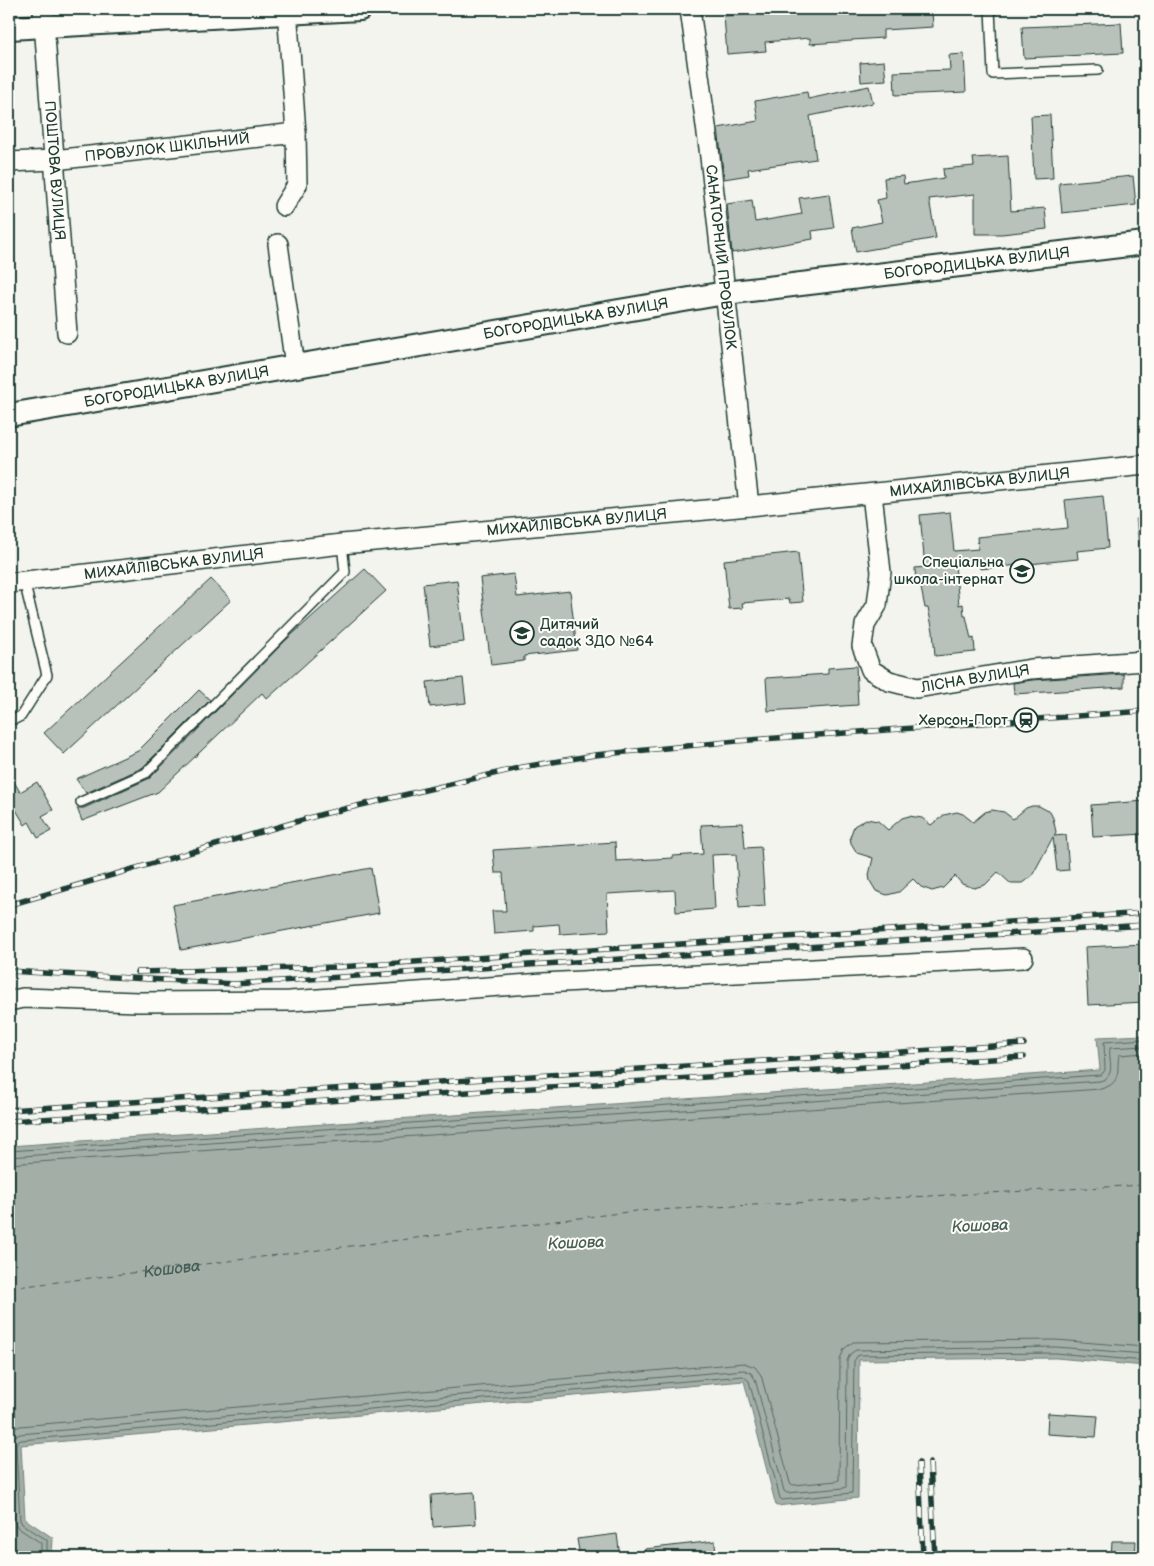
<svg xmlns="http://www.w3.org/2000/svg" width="1154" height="1566" font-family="'Balsamiq Sans',sans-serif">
	<rect width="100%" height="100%" fill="#f4f4ef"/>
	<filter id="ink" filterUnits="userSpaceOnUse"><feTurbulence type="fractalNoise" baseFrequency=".02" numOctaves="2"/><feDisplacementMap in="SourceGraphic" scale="10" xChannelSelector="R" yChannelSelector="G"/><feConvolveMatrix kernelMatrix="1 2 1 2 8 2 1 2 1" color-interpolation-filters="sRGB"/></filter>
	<g filter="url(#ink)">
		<path fill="#d1d6d1" stroke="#788a82" d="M1145,518V613L1136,519Z"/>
		<path fill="#a3aea7" stroke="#6e8179" d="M1145,1035V1366L1056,1358L859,1360L858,1498L776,1506L744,1381L21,1445L25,1519L53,1538L52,1557H9V1146L1100,1070L1097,1037Z"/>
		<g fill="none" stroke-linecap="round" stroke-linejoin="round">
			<path stroke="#546a62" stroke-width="1" d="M9,1151L1100,1075L1103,1073L1105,1070L1104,1042L1145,1039
				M9,1157L1100,1081C1117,1076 1108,1061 1110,1048L1145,1046
				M9,1164L1101,1089C1123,1083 1116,1070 1119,1055L1145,1053
				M9,1431L20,1426L744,1363L755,1367L761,1375L790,1483L793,1485L837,1481L839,1480L840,1360L844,1349L853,1342L1056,1340L1145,1347
				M41,1557V1543L18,1528L14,1521L10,1445L13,1437L20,1434L744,1370L751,1373L755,1379L784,1491L787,1493L844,1488L846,1487L847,1361L850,1354L856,1350L1056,1347L1145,1354
				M47,1557V1540L22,1524L20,1520L16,1446L17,1442L21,1440L743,1376L749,1381L780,1498L782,1500L852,1493L854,1361L858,1355L1056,1353L1145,1361"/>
			<path stroke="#475f56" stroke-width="1" stroke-dasharray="6 5" stroke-linecap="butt" id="s1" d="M9,1288L636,1211L1145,1185"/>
		</g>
		<path fill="#b9c1bb" stroke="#1f3d34" d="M808,9H932L933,27L883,30V38L852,40V41L810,44V38L765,42L766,51L727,54L724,16L808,10Z
			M1121,23L1123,53L1024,58L1022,27Z
			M964,54L966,92L895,95L894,72L950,70L949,55Z
			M884,61L886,80L861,82L860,63Z
			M869,86L873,103L810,116L816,159L748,169L749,175L724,179L718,128L758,121L755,101L807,92L808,99Z
			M1050,115L1053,178L1034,179L1031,116Z
			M1008,156L1011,211L1045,208L1047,229L1002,234H975V194L929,199L936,238L856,252L852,228L882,222L877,200L886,198L884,178L903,176L904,184L944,178L943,169L974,166L973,158Z
			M1133,176L1136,205L1062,213L1059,183Z
			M829,194L834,228L812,231L813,239L732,253L727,204L752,200L755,222L802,214L799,198Z
			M1103,496L1108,548L1077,551L1078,559L980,569L979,562L955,565L959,605L963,604L964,616H966L971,639L974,638L975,652L935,656L933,631L928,608H925L920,583L916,584L915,568L925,567L920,515L950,512L954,551L978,549L977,537L1068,528L1065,500Z
			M798,552L803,602L790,603L789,599L742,603L743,608L729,609L724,560Z
			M365,569L386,591L267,699L262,693L158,792L82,821L77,808H84L150,778L286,640Z
			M514,574L517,597L570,591L577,650L524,656V661L491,665L480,578Z
			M211,579L231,600L64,754L44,733Z
			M457,580L464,642L430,646L423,584Z
			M856,666L858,705L768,711L766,678L828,674V668Z
			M1124,674V687L1014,694L1013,683L1032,680Z
			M463,678L466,703L430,707L427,682Z
			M199,690L210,700L142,768L86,793L76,779L138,751Z
			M9,773L20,792L37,782L53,810L42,816L51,831L38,838L29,822L25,825L9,798Z
			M1145,801V834L1093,837L1091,805Z
			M1032,806H1039L1050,812L1053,818L1056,832L1054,836L1066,835L1069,870L1057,871L1053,837L1032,876L1022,883H1010L998,872L985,885L974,888L962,884L955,876L943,888L932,891L921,887L913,879L899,892L887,895L876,891L870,881L869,875L873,858L857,853L851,843L850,837L854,826L866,819L878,821L888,830L902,818L909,816L922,818L931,825L944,815L957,812L963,814L973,822L985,812L992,810L1004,812L1013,819L1026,808Z
			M743,823L745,848L761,847L765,906L739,908L736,854L712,855L715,909L676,912L675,890L607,894L609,931L560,934L559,924L534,926V931L494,934L492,911H506L503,873H495L493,850L615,842L616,861L673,858V856L703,854L701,825Z
			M371,868L379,913L181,950L173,905Z
			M1145,944V1002L1088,1005L1085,947Z
			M1048,1413L1098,1416L1096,1437L1047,1434Z
			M474,1492L476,1524L433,1527L431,1495Z
			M617,1534L620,1557H580L577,1539Z
			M715,1541L716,1557H645V1549Z
			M1112,1541H1136L1135,1557H1111Z"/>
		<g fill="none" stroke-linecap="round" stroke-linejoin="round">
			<g stroke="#1f3d34" stroke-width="12">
				<path id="service" d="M990,9L993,74L1098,70
					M9,719H15L21,716L47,675L24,581
					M81,802L146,773L345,572L342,544"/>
			</g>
			<g stroke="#1f3d34" stroke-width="22">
				<g id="minor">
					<path id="s2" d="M43,9L67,333"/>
					<path id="s3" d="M690,9L709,148L749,506"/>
					<path id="s4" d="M9,162L54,160L296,133"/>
					<path d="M284,206L297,185L296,133L287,9"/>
					<path d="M278,244L295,366"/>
					<path id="s5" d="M872,494L881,572L877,605L865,625L862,646L871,670L889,681L917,688L1031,669L1145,661"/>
					<path id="s6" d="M9,583L342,544L749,506L1145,465"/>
					<path d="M9,1001L23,998L138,1002L290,1001L543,983L1023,958"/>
				</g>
			</g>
			<g stroke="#1f3d34" stroke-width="26">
				<g id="tertiary">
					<path d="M9,28L360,9"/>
					<path id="s7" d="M9,415L725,293L1145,243"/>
				</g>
			</g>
			<use href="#service" stroke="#fdfcf7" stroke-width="9"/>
			<use href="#minor" stroke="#fdfcf7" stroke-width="19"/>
			<use href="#tertiary" stroke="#fdfcf7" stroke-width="22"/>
			<g stroke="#1f3d34" stroke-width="5.5">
				<path id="rail" d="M9,905L323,814L523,767L595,755L737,741L1145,711
					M9,971L234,984L1145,925
					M137,972L339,967L1145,913
					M9,1110L1024,1044
					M9,1121L1024,1057
					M919,1463L923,1557
					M930,1463L935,1557"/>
			</g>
			<use href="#rail" stroke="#fdfcf7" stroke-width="4" stroke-dasharray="11" stroke-linecap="butt"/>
		</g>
	</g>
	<defs>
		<g id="school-ring" transform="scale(1.25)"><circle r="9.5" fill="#fdfcf7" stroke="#1f3d34" stroke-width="1.5"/><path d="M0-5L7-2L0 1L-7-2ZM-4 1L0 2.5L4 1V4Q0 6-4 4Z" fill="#1f3d34"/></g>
		<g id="station-ring" transform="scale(1.25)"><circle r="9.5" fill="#fdfcf7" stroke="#1f3d34" stroke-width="1.5"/><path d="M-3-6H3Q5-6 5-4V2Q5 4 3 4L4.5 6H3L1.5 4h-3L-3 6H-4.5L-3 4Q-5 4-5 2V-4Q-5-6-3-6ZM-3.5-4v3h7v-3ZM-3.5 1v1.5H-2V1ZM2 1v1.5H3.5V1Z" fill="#1f3d34"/></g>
	</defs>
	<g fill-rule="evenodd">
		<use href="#school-ring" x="1022" y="571"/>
		<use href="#school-ring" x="522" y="633"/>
		<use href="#station-ring" x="1026" y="720"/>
	</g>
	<g text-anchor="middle" stroke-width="4" stroke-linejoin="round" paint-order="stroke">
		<g font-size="15" fill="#1f3d34" stroke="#fdfcf7">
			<text dy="5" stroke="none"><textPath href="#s4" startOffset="159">ПРОВУЛОК ШКІЛЬНИЙ</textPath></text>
			<text dy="5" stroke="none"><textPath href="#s2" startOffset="162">ПОШТОВА ВУЛИЦЯ</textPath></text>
			<text dy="5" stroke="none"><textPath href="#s3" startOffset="250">САНАТОРНИЙ ПРОВУЛОК</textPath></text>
			<text dy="5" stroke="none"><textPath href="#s7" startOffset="980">БОГОРОДИЦЬКА ВУЛИЦЯ</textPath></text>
			<text dy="5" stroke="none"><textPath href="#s7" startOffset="575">БОГОРОДИЦЬКА ВУЛИЦЯ</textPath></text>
			<text dy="5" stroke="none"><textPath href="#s7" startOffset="170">БОГОРОДИЦЬКА ВУЛИЦЯ</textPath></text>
			<text dy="5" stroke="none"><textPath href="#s6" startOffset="976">МИХАЙЛІВСЬКА ВУЛИЦЯ</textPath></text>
			<text dy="5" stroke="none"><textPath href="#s6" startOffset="571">МИХАЙЛІВСЬКА ВУЛИЦЯ</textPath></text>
			<text dy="5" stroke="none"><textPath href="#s6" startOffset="166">МИХАЙЛІВСЬКА ВУЛИЦЯ</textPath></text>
			<text dy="5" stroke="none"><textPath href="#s5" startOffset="291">ЛІСНА ВУЛИЦЯ</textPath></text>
		</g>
		<g font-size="15" fill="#1f3d34" stroke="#fdfcf7" text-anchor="end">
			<text x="1004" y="567">Спеціальна<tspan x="1004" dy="17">школа-інтернат</tspan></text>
			<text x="540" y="629" text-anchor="start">Дитячий<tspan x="540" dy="17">садок ЗДО №64</tspan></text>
			<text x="1008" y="725">Херсон-Порт</text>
		</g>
		<g font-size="16" font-style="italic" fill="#475f56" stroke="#fdfcf7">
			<text transform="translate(980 1225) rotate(-2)" y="6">Кошова</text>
			<text transform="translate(576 1242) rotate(-2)" y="6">Кошова</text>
			<text dy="6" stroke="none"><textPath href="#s1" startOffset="164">Кошова</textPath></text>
		</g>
	</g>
	<rect width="1154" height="1566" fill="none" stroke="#fdfcf7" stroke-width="30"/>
	<rect x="15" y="15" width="1124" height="1536" fill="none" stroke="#1f3d34" stroke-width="2" filter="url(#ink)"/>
</svg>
